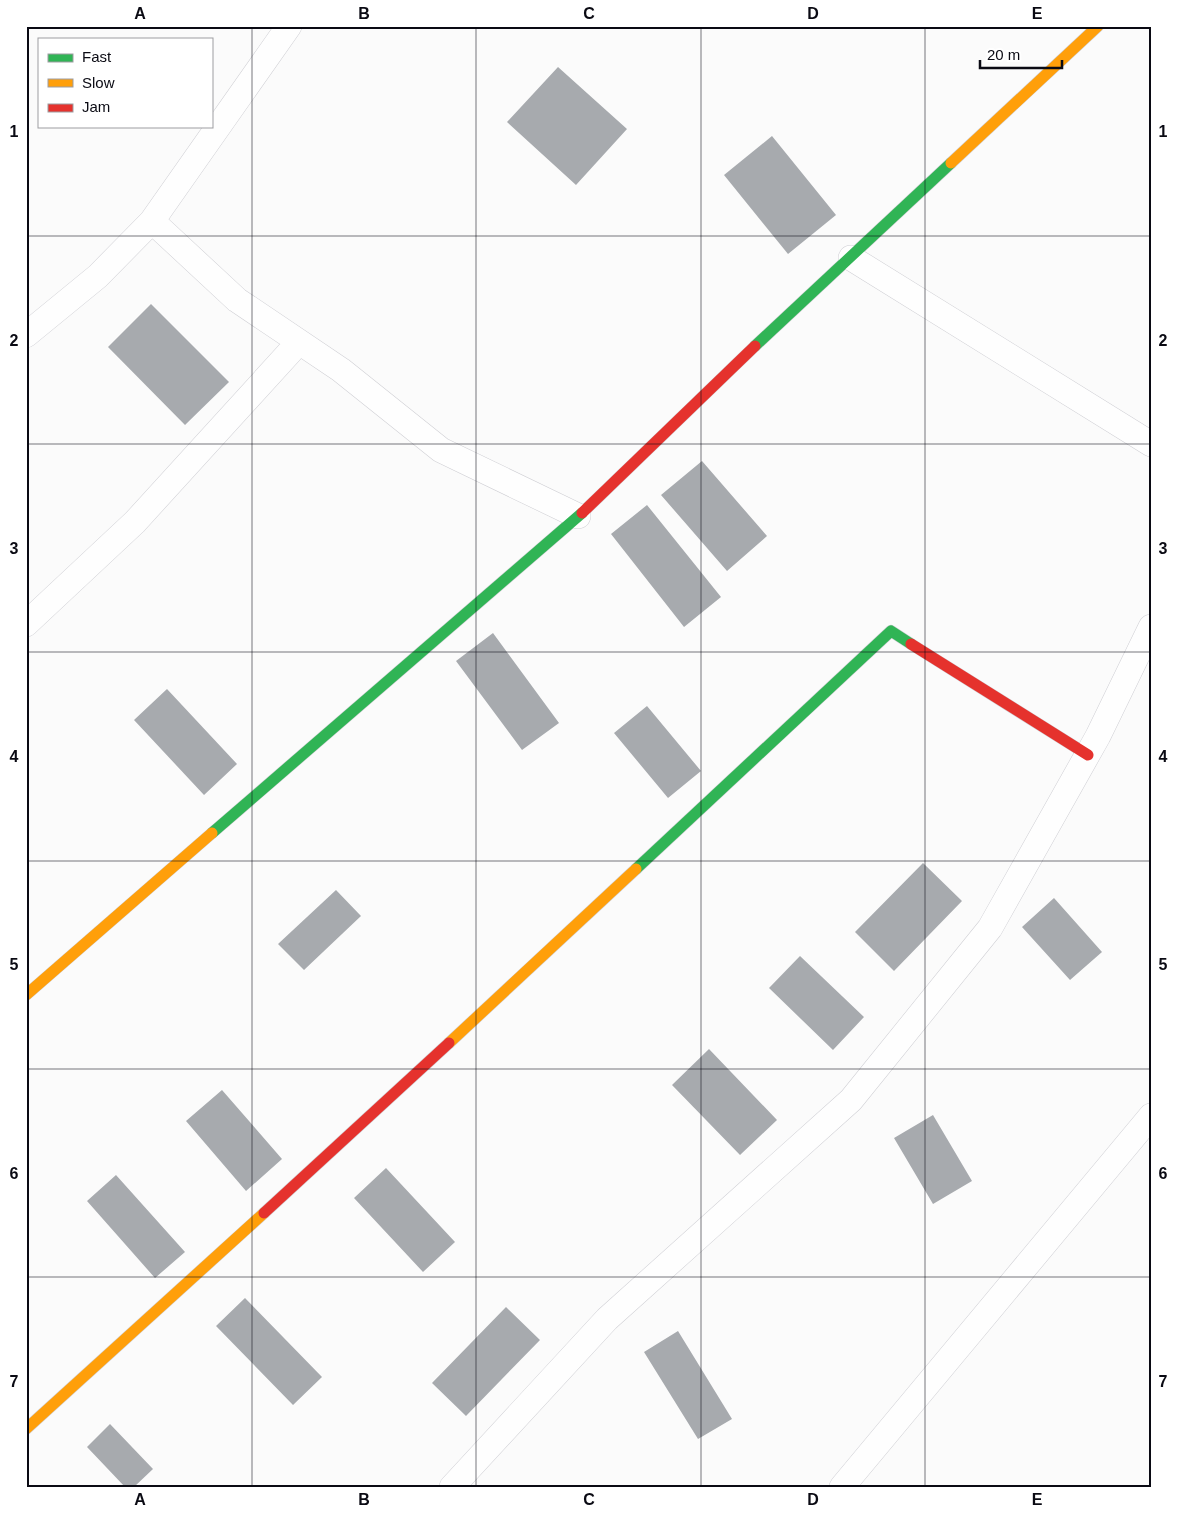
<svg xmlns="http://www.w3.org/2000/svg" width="1177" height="1513" font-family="Helvetica,sans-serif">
	<rect width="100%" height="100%" fill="#fbfbfb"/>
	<path fill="#a7aaae" d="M558,67L627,129L576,185L507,122Z
		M772,136L836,215L788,254L724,175Z
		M151,304L229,382L185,425L108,347Z
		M702,461L767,536L727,571L661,495Z
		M647,505L721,597L684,627L611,534Z
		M493,633L559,723L522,750L456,661Z
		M167,689L237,764L204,795L134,720Z
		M647,706L701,771L668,798L614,733Z
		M923,863L962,901L894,971L855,932Z
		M336,890L361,916L304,970L278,944Z
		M1054,898L1102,952L1070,980L1022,927Z
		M800,956L864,1017L833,1050L769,988Z
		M709,1049L777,1120L740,1155L672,1085Z
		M222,1090L282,1159L246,1191L186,1121Z
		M933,1115L972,1181L933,1204L894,1138Z
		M386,1168L455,1242L423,1272L354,1198Z
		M116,1175L185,1252L155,1278L87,1201Z
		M245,1298L322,1377L293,1405L216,1326Z
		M506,1307L540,1340L466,1416L432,1383Z
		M678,1331L732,1419L698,1439L644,1352Z
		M110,1424L153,1469L134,1487H125L87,1447Z"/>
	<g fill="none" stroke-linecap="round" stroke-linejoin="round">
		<g stroke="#cfcfd4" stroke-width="26">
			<path id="street" d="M152,221L237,300L341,370L441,450L578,516
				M851,258L1151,444
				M26,335L98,276L152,221L289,26
				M26,624L135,522L299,342
				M452,1487L607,1319L851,1100L990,928L1098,736L1151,627
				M842,1487L1151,1116"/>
		</g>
		<g stroke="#cfcfd4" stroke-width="12">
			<path id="fast" d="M755,346L951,163
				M212,833L582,513
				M636,869L891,631L911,644"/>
		</g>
		<g stroke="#cfcfd4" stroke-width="12">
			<path id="slow" d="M951,163L1098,26
				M26,995L212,833
				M449,1043L636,869
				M26,1429L264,1213"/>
		</g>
		<g stroke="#cfcfd4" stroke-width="12">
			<path id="jam" d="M582,513L755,346
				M911,644L1088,755
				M264,1213L449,1043"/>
		</g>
		<use href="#street" stroke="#fefefe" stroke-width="25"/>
		<use href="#fast" stroke="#30b455" stroke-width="11"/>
		<use href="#slow" stroke="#ff9f0a" stroke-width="11"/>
		<use href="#jam" stroke="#e5322d" stroke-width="11"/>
	</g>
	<path fill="none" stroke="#0a0a13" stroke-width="1" stroke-opacity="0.55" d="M252,26V1487M476,26V1487M701,26V1487M925,26V1487M26,236H1151M26,444H1151M26,652H1151M26,861H1151M26,1069H1151M26,1277H1151"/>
	<rect width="1177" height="1513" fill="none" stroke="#ffffff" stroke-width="55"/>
	<rect x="38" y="38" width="175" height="90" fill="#ffffff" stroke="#9d9da1"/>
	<rect x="48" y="54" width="25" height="8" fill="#30b455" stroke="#9d9da1"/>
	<text x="82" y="62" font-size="15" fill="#0a0a13">Fast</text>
	<rect x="48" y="79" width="25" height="8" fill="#ff9f0a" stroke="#9d9da1"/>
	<text x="82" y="88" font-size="15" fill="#0a0a13">Slow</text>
	<rect x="48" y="104" width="25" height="8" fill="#e5322d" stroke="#9d9da1"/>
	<text x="82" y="112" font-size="15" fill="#0a0a13">Jam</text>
	<path d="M980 60v8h82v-8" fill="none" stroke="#0a0a13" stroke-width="2.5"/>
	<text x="987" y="60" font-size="15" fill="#0a0a13" stroke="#ffffff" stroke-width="4" paint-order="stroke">20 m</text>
	<rect x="28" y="28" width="1122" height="1458" fill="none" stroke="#0a0a13" stroke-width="2"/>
	<g font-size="16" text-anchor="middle" font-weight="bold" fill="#0a0a13">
		<text x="140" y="19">A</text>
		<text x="364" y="19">B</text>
		<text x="589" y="19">C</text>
		<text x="813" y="19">D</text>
		<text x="1037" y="19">E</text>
		<text x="14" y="137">1</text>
		<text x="1163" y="137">1</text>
		<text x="14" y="346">2</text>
		<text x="1163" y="346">2</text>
		<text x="14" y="554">3</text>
		<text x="1163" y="554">3</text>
		<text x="14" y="762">4</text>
		<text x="1163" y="762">4</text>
		<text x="14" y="970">5</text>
		<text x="1163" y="970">5</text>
		<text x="14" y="1179">6</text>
		<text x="1163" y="1179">6</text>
		<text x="14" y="1387">7</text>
		<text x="1163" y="1387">7</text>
		<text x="140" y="1505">A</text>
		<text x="364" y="1505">B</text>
		<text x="589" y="1505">C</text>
		<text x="813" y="1505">D</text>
		<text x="1037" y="1505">E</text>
	</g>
</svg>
